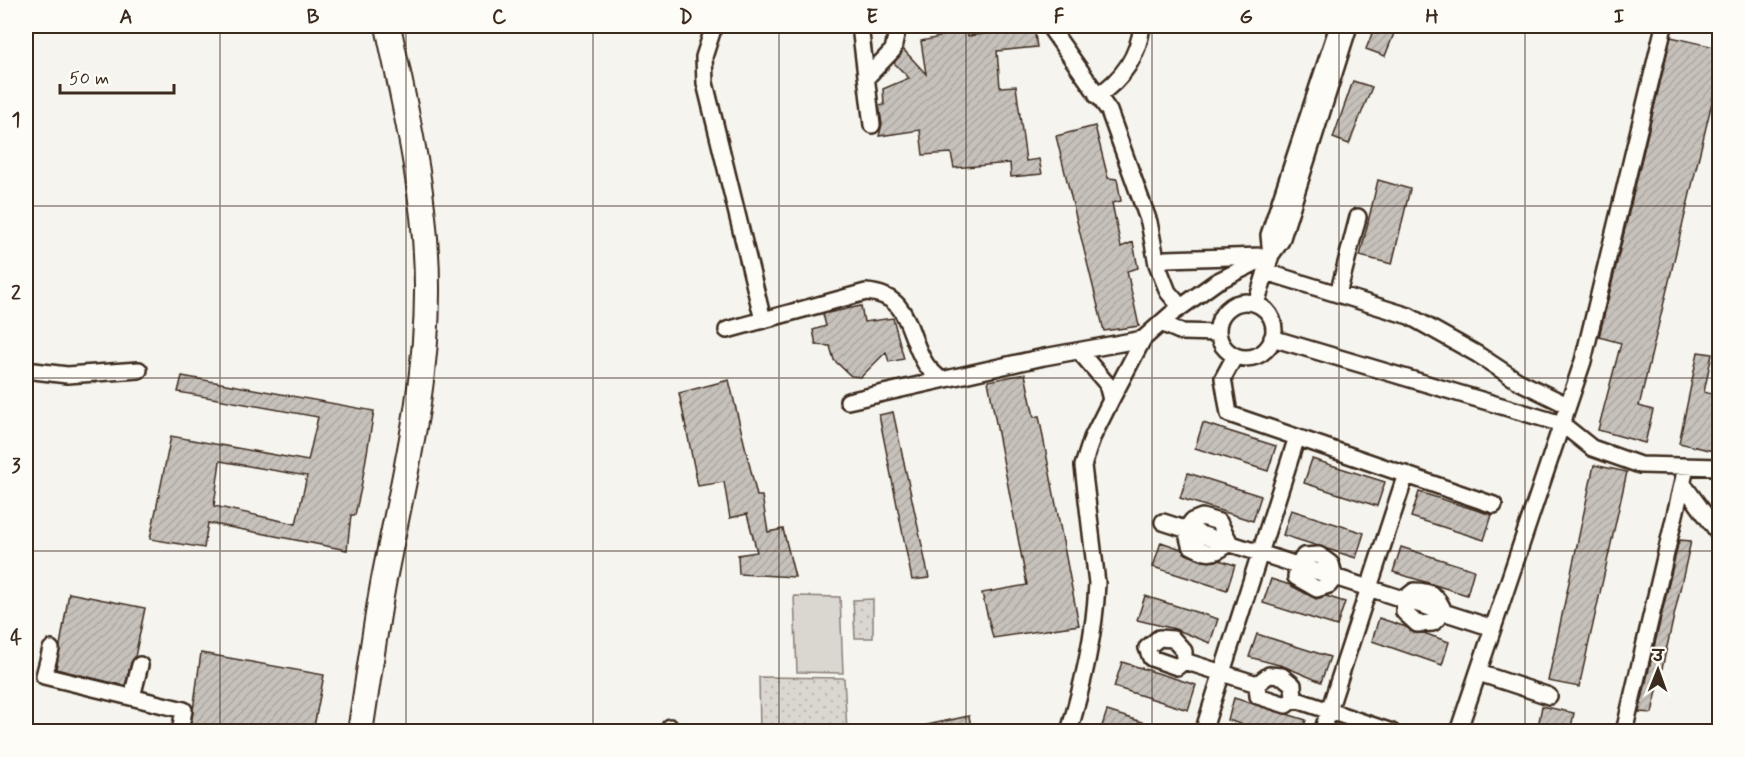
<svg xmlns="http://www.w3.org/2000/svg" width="1745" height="757" font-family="Mynerve,'Playpen Sans Deva',sans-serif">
	<defs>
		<pattern id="park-dots" width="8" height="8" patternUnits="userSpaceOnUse" patternTransform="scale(1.5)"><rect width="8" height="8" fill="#dad6d0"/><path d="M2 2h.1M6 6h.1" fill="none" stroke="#bcb8b2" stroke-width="1.8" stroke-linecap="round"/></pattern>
		<pattern id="building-hatch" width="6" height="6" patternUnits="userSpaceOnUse" patternTransform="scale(1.5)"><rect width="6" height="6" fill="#c7c1bb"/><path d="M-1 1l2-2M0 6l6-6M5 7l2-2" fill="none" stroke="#aca6a0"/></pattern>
	</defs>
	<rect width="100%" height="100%" fill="#f5f4ee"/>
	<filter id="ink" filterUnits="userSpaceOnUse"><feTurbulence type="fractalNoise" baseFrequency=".0167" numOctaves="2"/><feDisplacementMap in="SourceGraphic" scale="12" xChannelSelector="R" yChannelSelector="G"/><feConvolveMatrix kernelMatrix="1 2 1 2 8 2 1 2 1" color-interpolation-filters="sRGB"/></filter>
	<g filter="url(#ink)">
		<path fill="url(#park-dots)" stroke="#8a8077" stroke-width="1.5" d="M873,599V638H855L853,600Z
			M759,677L844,678L847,731H760Z"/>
		<path fill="#dad6d0" stroke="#8a8077" stroke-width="1.5" d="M794,596L840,597L843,673L797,672Z"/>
		<path fill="url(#building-hatch)" stroke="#3b2a1e" stroke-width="1.5" fill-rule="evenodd" d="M939,26H968V36L1034,28L1037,47L997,51L1000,87L1016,86L1026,161L1039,159L1042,174L1011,177L1010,163L954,168L951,153L923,155L920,130L879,136L882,124L879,106L884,105L883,89L909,78L894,63L903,49L926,74L921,41L940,37Z
			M1375,26H1397L1385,56L1366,49Z
			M1671,37L1719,48V73L1639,406L1653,410L1645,443L1598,430L1621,343L1599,337Z
			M1353,81L1372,87L1349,144L1333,138Z
			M1095,126L1108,178L1117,179L1121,201L1112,203L1121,247L1133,242L1138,268L1127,271L1139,326L1104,331L1056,136Z
			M1378,180L1410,189L1392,264L1360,256Z
			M861,306L864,322L893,318L904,359L889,362L886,352L861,377L851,376L834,360L830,346L816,345L813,330L826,326L823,314Z
			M1698,352L1712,354L1704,392L1719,396V423L1713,451L1679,443Z
			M1025,374L1034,417L1039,416L1079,625L993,638L982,593L1027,585L988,381Z
			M182,376L374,411L361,488L355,515H351L347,550L208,523L204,548L150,539L171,436L308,461L318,417L178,392ZM220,461L307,476L296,524L214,506Z
			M729,380L757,496H762L768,532L783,529L795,577L739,574L738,555L757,552L747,514L730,518L724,482L698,486L679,393Z
			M893,412L929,578L912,580L879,415Z
			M1203,423L1276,446L1268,471L1195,448Z
			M1312,459L1385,482L1377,506L1304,483Z
			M1594,465L1627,472L1579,687L1548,681Z
			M1188,473L1261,496L1253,521L1180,498Z
			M1419,492L1492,515L1484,540L1411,517Z
			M1291,510L1364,533L1356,558L1283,535Z
			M1679,540L1691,541L1652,713L1639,712Z
			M1161,542L1181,549L1186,554L1203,561L1219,560L1235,565L1227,590L1153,567Z
			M1401,547L1474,570L1467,595L1393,572Z
			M1271,579L1290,585L1316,599L1326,596L1345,602L1337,626L1263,603Z
			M69,593L145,608L135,657L131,663L125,686L56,669Z
			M1145,596L1218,619L1210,643L1175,629L1137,620Z
			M1379,618L1406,627L1414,633H1424L1449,642L1442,665L1372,641Z
			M1257,634L1330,657L1321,682L1283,666L1249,657Z
			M201,653L324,675L313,732H190Z
			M1122,662L1196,685L1188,710L1114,687Z
			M1234,698L1306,720L1302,732H1265L1228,720Z
			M1542,706L1574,713L1570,732H1537Z
			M1107,711L1164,729V732H1100Z
			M969,716L972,732H922V726Z"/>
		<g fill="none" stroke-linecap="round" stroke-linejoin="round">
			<g stroke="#3b2a1e" stroke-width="20">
				<path id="minor" d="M714,26L704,57L705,83L763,320
					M860,26L872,125
					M1049,26L1109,111L1149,222L1157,264L1168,292L1180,306
					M867,77L893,50L898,26
					M1097,96C1123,79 1138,57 1142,26
					M1271,255L1269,235L1338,26
					M1157,264L1166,259L1262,256
					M1266,272L1409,316L1477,354L1518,381L1567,405
					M1338,294L1358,217
					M1218 330a28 28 0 1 1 56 0a28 28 0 1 1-56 0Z
					M1256,304L1271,255L1281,241L1349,26
					M1161,323L1182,332L1218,333
					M727,330L866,292C911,295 906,332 925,363C929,370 936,375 941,380
					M1272,338L1562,424L1592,448L1640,465L1720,467
					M1079,351L1107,384L1111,400
					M1235,356L1223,378L1229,414L1494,505
					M26,370L67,375L139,370
					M848,401L1044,357L1143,339
					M1683,484L1720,535
					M1202,517L1219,522L1230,543C1211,556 1209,555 1190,545L1186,529L1192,521Z
					M1163,522L1493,628
					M1319,555L1331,564L1335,577L1329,585L1317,589L1296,577L1298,565L1304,556Z
					M1414,591C1432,591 1438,596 1444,612L1433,623L1417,624L1404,612V599Z
					M1159,638L1173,639L1184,651V661L1177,667L1151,658L1147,648Z
					M51,649L44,676L184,710L180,732
					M1184,661L1257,684
					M1479,673L1549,696
					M132,697L140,665
					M1294,699L1293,685L1282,676L1269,675L1257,684L1258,696L1286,705L1294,699L1392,732
					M670,732V727
					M1069,732C1083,683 1095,634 1097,583L1083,466L1092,438L1111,400L1143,339L1170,315L1216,282L1271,255
					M1203,732L1297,437
					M1322,732L1406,474
					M1458,732L1583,361L1664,26
					M1624,732L1686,468"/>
			</g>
			<g stroke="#3b2a1e" stroke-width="28">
				<path id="primary" d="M360,732C368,681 375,629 384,579C403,482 428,386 427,286C427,198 406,111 388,26"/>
			</g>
			<use href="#minor" stroke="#fdfcf7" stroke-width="15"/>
			<use href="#primary" stroke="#fdfcf7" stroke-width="24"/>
		</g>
	</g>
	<path fill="none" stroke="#3b2a1e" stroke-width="1.5" stroke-opacity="0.55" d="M220,26V732M406,26V732M593,26V732M779,26V732M966,26V732M1152,26V732M1339,26V732M1525,26V732M26,206H1720M26,378H1720M26,551H1720"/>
	<rect width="1745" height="757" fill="none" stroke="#fdfcf7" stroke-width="66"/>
	<g transform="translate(1658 670) rotate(1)" stroke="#fdfcf7" stroke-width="4.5" paint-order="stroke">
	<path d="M0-4.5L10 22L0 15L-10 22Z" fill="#3b2a1e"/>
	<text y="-9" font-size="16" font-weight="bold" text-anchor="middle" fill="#3b2a1e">उ</text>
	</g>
	<path d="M60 84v9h114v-9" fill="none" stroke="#3b2a1e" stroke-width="3"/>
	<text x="69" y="84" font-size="18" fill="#3b2a1e" stroke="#fdfcf7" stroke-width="4.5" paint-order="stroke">50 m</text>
	<rect x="33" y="33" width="1679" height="691" fill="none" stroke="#3b2a1e" stroke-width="2"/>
	<g font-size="20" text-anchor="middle" font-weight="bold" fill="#3b2a1e">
		<text x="126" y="23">A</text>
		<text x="313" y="23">B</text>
		<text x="499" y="23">C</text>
		<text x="686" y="23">D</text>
		<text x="872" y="23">E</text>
		<text x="1059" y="23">F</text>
		<text x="1246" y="23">G</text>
		<text x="1432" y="23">H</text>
		<text x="1619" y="23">I</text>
		<text x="16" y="126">1</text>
		<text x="16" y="299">2</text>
		<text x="16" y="472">3</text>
		<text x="16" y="644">4</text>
	</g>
</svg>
